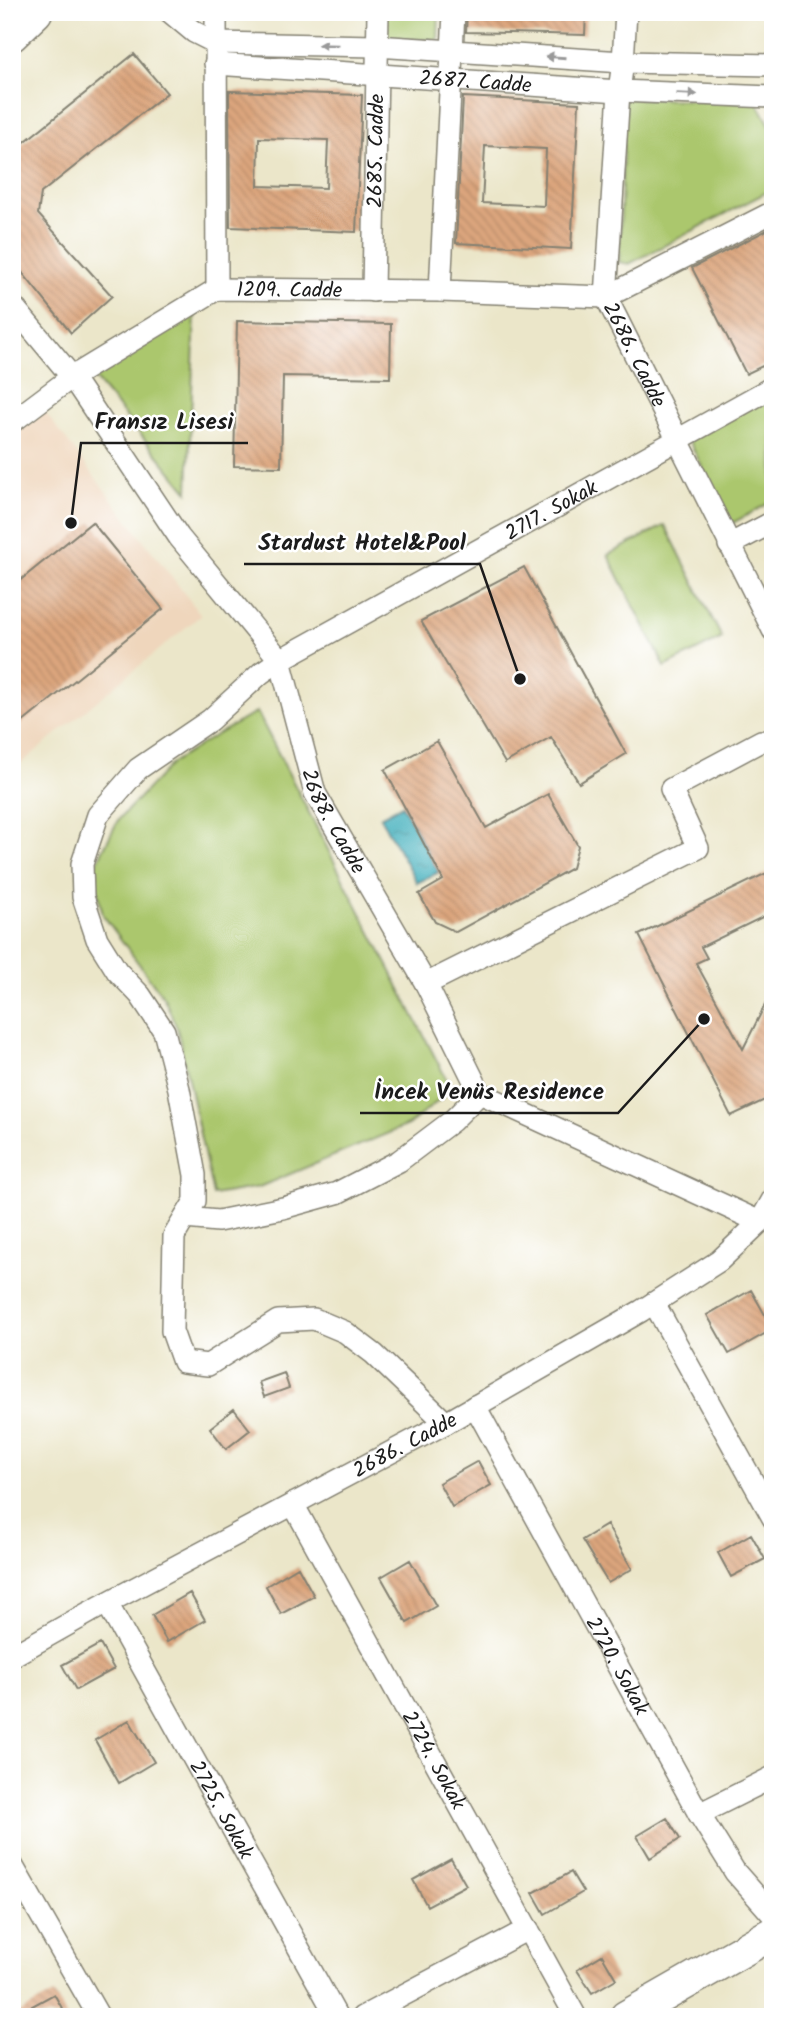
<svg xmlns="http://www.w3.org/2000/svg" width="785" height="2029" font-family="Kalam,sans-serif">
	<defs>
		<pattern id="water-ripples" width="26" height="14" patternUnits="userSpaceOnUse" patternTransform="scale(1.75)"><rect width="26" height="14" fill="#40afbc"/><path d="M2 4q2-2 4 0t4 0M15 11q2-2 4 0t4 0" fill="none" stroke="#358e98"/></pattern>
		<pattern id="building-back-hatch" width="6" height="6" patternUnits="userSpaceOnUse" patternTransform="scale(1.75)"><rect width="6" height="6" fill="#dba57d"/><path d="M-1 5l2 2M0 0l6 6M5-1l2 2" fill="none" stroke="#bb8d6b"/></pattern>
	</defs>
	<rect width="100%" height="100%" fill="#fff"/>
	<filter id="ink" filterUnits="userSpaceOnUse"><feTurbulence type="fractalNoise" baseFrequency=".0143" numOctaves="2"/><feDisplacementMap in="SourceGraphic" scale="14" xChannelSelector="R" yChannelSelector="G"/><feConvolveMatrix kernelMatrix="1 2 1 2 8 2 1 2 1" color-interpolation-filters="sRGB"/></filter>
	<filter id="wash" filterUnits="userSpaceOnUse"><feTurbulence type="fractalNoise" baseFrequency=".00686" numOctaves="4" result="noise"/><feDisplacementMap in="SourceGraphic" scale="28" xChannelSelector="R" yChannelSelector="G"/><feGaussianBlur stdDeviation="1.57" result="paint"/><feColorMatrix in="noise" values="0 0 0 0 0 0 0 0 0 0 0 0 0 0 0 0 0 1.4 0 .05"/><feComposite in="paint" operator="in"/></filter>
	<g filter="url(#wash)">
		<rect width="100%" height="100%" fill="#ebe6c9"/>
		<path fill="#efd6bc" d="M41,407L201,615L12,771V432Z"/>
		<path fill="#abc76d" stroke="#647244" stroke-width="2" d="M384,12H439L438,40L383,39Z
			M625,98L757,102L773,130V189L629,264L619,262Z
			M195,314L188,492L89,372Z
			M773,394V501L731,524L688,439Z
			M665,525L722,638L665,667L608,555Z
			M257,712L452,1090L408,1125L259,1187L213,1195L177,1028L164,998L103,915L93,870L118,820L172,763L211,738Z"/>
		<path fill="url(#water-ripples)" stroke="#2e666c" stroke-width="2" d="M402,805L439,872L417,883L380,817Z"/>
		<g id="blocks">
			<path fill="url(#building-back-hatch)" fill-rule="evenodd" d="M467,12H586L585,35L466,32Z
				M134,54L167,93L41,193L38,214L112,296L71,333L12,260V152Z
				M229,91L362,95L356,232L230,227ZM259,138L328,140L326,188L258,186Z
				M463,97L579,103L571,249L456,243ZM485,146L546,149L544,206L482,203Z
				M773,227V361L746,374L692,268Z
				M237,321L391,324L390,378L283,376L281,467L234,466Z
				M92,522L163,609L12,731V587Z
				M524,567L626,754L579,783L551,737L505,763L421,621Z
				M437,741L486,828L548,794L578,846L572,868L456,932L435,922L419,894L443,880L385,770Z
				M773,870V912L701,947L707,958L696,963L743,1049L773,989V1087L767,1099L731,1116L639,935Z
				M751,1290L773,1329L729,1354L707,1315Z
				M284,1373L289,1388L264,1397L259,1382Z
				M234,1409L250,1430L226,1449L210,1428Z
				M478,1461L491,1485L452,1507L439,1483Z
				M607,1525L632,1569L608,1583L582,1540Z
				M751,1534L765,1559L731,1577L718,1553Z
				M410,1560L436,1606L407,1623L381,1577Z
				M298,1567L314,1596L281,1614L266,1586Z
				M190,1593L205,1620L167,1642L152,1615Z
				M100,1644L114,1669L76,1690L62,1665Z
				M129,1720L154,1762L119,1783L95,1740Z
				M667,1818L680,1839L650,1858L637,1836Z
				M451,1859L466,1885L427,1906L413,1880Z
				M571,1872L583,1892L545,1914L533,1893Z
				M602,1955L616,1979L592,1993L577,1970Z
				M54,1994L67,2017H12Z"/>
		</g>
	</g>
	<g filter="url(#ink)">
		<use href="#blocks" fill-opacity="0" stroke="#848172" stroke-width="2"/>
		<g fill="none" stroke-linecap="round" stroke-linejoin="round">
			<g stroke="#848172" stroke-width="24">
				<g id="minor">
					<path d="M170,12L194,32L216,43L376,46L623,62L773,65"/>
					<path d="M216,12L217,289"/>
					<path id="s1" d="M626,12L623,62L619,91L606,297L773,630"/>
					<path id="s2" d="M215,64L619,91L772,97L773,99"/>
					<path id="s3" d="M373,291L378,12"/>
					<path d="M440,291L454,12"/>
					<path id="s4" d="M12,305L72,377L179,537L280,660L315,793L426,984L480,1093L760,1222"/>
					<path id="s5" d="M12,422L72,377L217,289L440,291L606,297L773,212"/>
					<path d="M729,545L773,522"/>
					<path d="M426,984L698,848L671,789L761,741"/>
					<path d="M185,1218L218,1221L283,1208L337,1193L399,1161L452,1121L480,1093"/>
					<path d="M654,1303L773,1518"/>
					<path id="s6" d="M475,1406L699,1814L735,1872L773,1915"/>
					<path id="s7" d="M446,1423L374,1354L345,1332L314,1319L278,1321L208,1365L183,1362L172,1331L174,1236L195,1201V1175L179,1089L164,1031L140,995L117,971L97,939L83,897L82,864L98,815L138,769L210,720L261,673L280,660L773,387"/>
					<path id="s8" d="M293,1504L576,2017"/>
					<path id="s9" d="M107,1603L337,2017"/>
					<path id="s10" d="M12,1656L90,1612L446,1423L641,1311L719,1261L760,1222L773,1199"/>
					<path d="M699,1814L773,1777"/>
					<path d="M12,1865L99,2017"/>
					<path d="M362,2017L528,1929"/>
				</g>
			</g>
			<g stroke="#848172" stroke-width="35">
				<path id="secondary" d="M12,35L36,12
					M626,2017L773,1933"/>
			</g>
			<use href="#minor" stroke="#fff" stroke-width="21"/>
			<use href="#secondary" stroke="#fff" stroke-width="32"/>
		</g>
		<defs><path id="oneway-solid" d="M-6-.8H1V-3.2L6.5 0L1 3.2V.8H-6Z" transform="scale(1.75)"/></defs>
		<g fill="#999">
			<use href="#oneway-solid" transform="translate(328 45) rotate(-179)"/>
			<use href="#oneway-solid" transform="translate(555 57) rotate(-176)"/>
			<use href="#oneway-solid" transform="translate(687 94) rotate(2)"/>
		</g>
	</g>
	<g text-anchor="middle" stroke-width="5" stroke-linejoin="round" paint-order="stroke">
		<g font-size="21" fill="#1c1c1c" stroke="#fff">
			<text dy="7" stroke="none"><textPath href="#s2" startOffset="261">2687. Cadde</textPath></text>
			<text dy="7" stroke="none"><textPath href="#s3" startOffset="140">2685. Cadde</textPath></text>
			<text dy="7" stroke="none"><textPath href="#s5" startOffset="317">1209. Cadde</textPath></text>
			<text dy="7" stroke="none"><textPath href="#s1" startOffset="350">2686. Cadde</textPath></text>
			<text dy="7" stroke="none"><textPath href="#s7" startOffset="1449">2717. Sokak</textPath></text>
			<text dy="7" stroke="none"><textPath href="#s4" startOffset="616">2688. Cadde</textPath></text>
			<text dy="7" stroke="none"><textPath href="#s10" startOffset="446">2686. Cadde</textPath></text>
			<text dy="7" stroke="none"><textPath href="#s6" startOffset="296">2720. Sokak</textPath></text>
			<text dy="7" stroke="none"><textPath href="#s8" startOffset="292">2724. Sokak</textPath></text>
			<text dy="7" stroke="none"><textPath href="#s9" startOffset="236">2725. Sokak</textPath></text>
		</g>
	</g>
	<path fill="none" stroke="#1c1c1c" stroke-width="2.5" d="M71 523L81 443H248M520 679L480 564H244M704 1019L618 1113H360"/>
	<g fill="#1c1c1c" stroke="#fff" stroke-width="2.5">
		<circle cx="71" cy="523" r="7"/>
		<circle cx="520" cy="679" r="7"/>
		<circle cx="704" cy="1019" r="7"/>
	</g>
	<g font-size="23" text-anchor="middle" font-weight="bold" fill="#1c1c1c" stroke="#fff" stroke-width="5" stroke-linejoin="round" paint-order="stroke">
		<text x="164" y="429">Fransız Lisesi</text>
		<text x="362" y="550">Stardust Hotel&amp;Pool</text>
		<text x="489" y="1099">İncek Venüs Residence</text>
	</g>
	<rect width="785" height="2029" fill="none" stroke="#fff" stroke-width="42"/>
</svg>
